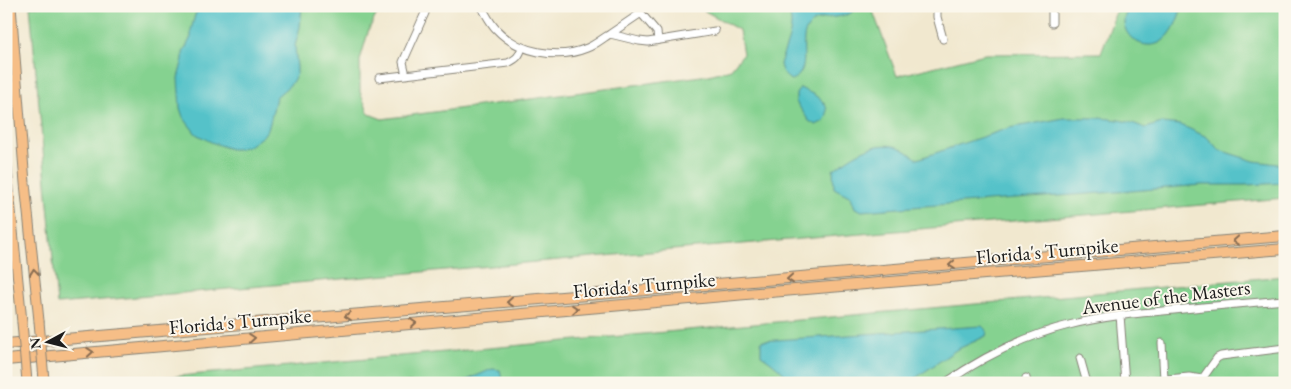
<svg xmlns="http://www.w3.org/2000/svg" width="1291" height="389" font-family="'EB Garamond',serif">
	<rect width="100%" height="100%" fill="#fbf7ec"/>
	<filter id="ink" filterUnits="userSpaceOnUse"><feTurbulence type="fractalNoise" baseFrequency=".02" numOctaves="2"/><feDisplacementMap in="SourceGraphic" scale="10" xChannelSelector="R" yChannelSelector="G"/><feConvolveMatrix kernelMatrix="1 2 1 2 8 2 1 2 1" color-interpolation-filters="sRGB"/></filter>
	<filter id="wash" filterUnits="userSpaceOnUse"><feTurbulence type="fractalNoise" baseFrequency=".0096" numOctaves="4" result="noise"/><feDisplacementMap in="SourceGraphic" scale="20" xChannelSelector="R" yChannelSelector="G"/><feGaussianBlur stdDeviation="1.12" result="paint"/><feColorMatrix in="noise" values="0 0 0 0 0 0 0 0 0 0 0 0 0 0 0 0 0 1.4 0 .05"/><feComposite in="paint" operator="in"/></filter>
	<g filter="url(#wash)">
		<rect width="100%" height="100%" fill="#f1e8cf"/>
		<path fill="#85d290" stroke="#507756" d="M30,6H381L369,29L360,60V92L369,114L382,119L709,75L731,69L743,54L739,30L705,11L700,6H871L897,76L985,54L1101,53L1118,6H1285V198L707,247L57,304Z
			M1285,276V383H102Z"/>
		<path fill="#55c2c9" stroke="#386f72" d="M200,6H302L300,27L295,46L297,67V74L291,84L276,97L270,123L268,129L263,136L249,146L238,149H230L211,142L196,134L183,117L180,108L178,78L183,59V53L191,37V30L195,15Z
			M785,6H856C852,22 822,13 811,24C796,37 811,62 798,76C796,78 793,79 791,80C785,77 781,71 780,64C785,47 799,23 785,6Z
			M1129,6H1182C1178,20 1173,34 1161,42C1145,51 1124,39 1124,21C1124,16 1127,11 1129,6Z
			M800,88C810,93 828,99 827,113C827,116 825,118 824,121L816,125L809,121L796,102V94Z
			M1064,118C1091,118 1120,116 1145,128L1162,123L1181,125L1207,137L1219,150L1254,161L1285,165V183L1246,185H1202L1131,191L987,201L862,211L855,208L851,197L834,188L833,170C852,156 873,140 898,147C905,149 912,156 918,159L964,143L1009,128Z
			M982,326L987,331L986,336L956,350L917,377L911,383H792C784,372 772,362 761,355V341Z
			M492,369L500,370L503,383H460Z"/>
	</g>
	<g filter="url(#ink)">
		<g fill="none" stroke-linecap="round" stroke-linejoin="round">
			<g stroke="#868276" stroke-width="9">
				<path id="minor" d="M481,6C486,14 490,23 496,29C518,53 558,60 587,48C595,45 603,38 610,34L639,41L648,42L715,31
					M635,6L657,32L658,40
					M1052,6V23
					M937,8V17L943,39
					M610,34L641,13
					M406,75L403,62L425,13L426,6
					M379,78L508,63C516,59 520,56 522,47
					M1120,315L1125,383
					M1162,343L1164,379
					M1080,358L1087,383
					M1026,378L1027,383
					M1202,379L1217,358L1221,356L1285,348
					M945,383C983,357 1024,336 1069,325C1104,316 1139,313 1174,310C1211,306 1248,303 1285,300
					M1126,383L1189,377L1202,379L1208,383"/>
			</g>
			<g stroke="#868276" stroke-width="11">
				<path id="major" d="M11,6L25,183L39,321
					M6,159L22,322"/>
			</g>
			<g stroke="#868276" stroke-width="12">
				<path id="highway" d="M6,344L1285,236
					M6,360L746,294L1285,249"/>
			</g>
			<use href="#minor" stroke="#fff" stroke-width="7"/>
			<use href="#major" stroke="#f6be87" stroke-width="9"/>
			<use href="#highway" stroke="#f6be87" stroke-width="10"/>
			<g stroke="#868276" stroke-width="11" stroke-linecap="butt">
				<path id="major-bridge" d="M39,321L44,380
					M22,322L27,382"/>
			</g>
			<use href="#major-bridge" stroke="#f6be87" stroke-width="9"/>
		</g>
		<defs><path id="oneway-chevron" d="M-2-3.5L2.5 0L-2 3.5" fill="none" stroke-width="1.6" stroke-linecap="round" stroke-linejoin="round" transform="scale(1.25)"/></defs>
		<g stroke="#896d52">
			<use href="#oneway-chevron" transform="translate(1236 241) rotate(175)"/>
			<use href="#oneway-chevron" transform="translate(952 265) rotate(175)"/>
			<use href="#oneway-chevron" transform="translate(34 272) rotate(-96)"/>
			<use href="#oneway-chevron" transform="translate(790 279) rotate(175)"/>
			<use href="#oneway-chevron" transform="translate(510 302) rotate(175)"/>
			<use href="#oneway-chevron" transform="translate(575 309) rotate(-5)"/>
			<use href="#oneway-chevron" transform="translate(348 316) rotate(175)"/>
			<use href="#oneway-chevron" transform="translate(413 323) rotate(-5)"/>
			<use href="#oneway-chevron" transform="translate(252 338) rotate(-5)"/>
			<use href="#oneway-chevron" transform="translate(90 352) rotate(-5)"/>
		</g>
	</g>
	<g text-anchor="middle" stroke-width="4" stroke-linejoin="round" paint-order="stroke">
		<g font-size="20" fill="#1c1c1c" stroke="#fbf7ec">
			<text transform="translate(1047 251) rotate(-5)" y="7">Florida's Turnpike</text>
			<text transform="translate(644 285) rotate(-5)" y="7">Florida's Turnpike</text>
			<text transform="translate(1166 297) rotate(-7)" y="7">Avenue of the Masters</text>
			<text transform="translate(240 321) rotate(-5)" y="7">Florida's Turnpike</text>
		</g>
	</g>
	<rect width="1291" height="389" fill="none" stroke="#fbf7ec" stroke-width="25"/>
	<g transform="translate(48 342) rotate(263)" stroke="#fbf7ec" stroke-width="4" paint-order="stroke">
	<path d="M0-4L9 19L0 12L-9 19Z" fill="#1c1c1c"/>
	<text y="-8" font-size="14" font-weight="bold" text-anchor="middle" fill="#1c1c1c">N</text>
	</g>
</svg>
